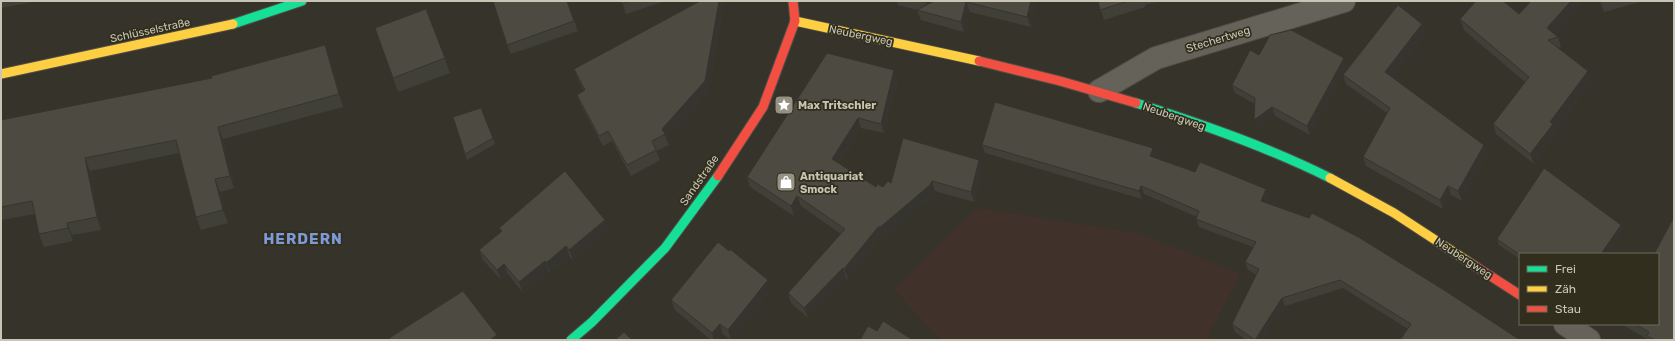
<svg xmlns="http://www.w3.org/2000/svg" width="1675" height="341" font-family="Rubik,sans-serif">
	<rect width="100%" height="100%" fill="#36342a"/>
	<path fill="#40312a" d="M977,208L1138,233L1241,274L1208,336L1214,340H941L893,289Z"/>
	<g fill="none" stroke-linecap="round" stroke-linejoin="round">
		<g stroke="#514f48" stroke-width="24">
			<path id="street" d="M1099,91L1156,58L1344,1
				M1565,324L1589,340"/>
		</g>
		<g stroke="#514f48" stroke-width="11">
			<path id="fast" d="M233,24L302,1
				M1136,103C1202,124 1268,147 1330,178
				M571,340L592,322L665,248L718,176"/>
		</g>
		<g stroke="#514f48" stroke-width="11">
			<path id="slow" d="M795,21L979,61
				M1,74L233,24
				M1330,178L1394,213L1475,266"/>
		</g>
		<g stroke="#514f48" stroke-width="11">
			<path id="jam" d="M979,61L1060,81L1136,103
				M718,176L763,107L795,21L793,1
				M1475,266L1520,295"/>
		</g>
		<use href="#street" stroke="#656359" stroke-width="22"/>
		<use href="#fast" stroke="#16e098" stroke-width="9"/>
		<use href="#slow" stroke="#ffcf43" stroke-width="9"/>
		<use href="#jam" stroke="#f24e42" stroke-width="9"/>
	</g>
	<path fill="#414038" d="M1,1H38L1,8Z
		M567,1L578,31L511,54L507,45Z
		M622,1H665L626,14Z
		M700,1H724L709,91L666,138L669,145L656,151L660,160L631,176L612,141L603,146L581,105L577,95L584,91L578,79L574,69Z
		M897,1H1037L1031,27L970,12L964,32L921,20L917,10H918L898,5Z
		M1098,1H1159L1145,5V7L1104,20Z
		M1600,1H1643L1604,12Z
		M426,9L450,73L398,92L375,28Z
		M1519,14L1554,35L1558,37L1561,47L1558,48L1592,82L1555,130L1557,134L1534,164L1496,134L1493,124L1525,82L1464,30L1460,19Z
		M1422,24L1426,34L1392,77L1487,155L1462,201L1451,195L1443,209L1366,166L1363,157L1387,113L1346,84L1343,75L1310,135L1275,116L1257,128L1255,104L1235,93L1232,85L1259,55L1348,66L1344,74Z
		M325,45L330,57L343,107L223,139L234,188L220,192L228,223L201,230L196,217L179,153L90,171L101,230L72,235L73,241L44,247L39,234L35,214L1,220V120L212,78Z
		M898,80L884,133L861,128L839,163L876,187H883L891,183L979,160L983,170L974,202L935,191L934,195L882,239L881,238L848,279L846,278L808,318L791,303L788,293L841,234L801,206L794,216L750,187L747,177Z
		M481,108L495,144L467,160L453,117Z
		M982,145L1153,148L1156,157L1155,158L1195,172L1266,189L1269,197L1267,203L1444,290L1408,329L1343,288L1285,306L1263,340H1246L1235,332L1232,324L1257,275L1248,270L1245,262L1253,247L1199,227L1196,219L1197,217L1144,194L1142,199L985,153Z
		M605,220L608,230L573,260L570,257L550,273L548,271L523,293L508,274L501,280L483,260L479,250L501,232L499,228Z
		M1621,225L1623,231L1520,254V259L1499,245L1497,239Z
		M771,290L731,340L723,334L718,340H711L675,310L671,300Z
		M1623,324H1658L1674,340H1649L1623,325Z"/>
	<path fill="#35342e" d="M719,1H724L709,91L666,138L662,129Z
		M927,1H933L930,13L927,3Z
		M1031,1H1037L1031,27L1027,17Z
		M1571,1H1584L1551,39L1547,28Z
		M966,2L970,12L964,32L961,22Z
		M1422,24L1426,34L1389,81L1385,72Z
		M325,45L330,57L343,107L339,94Z
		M1344,58L1348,66L1310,135L1307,126Z
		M894,70L898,80L884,133L881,124Z
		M1588,71L1592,82L1555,130L1557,134L1534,164L1530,154L1550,122Z
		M1272,107L1275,116L1257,128L1254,120Z
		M858,118L861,128L835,169L832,159Z
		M218,127L223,139L234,188L230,176Z
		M1484,145L1487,155L1462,201L1458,191Z
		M1153,148L1156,157L1153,164L1150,156Z
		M85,158L90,171L101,230L97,217Z
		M979,160L983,170L974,202L971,192Z
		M215,179L220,192L228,223L223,210Z
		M932,181L935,191L934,195L882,239L881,238L848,279L844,269L879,226Z
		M1141,186L1144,194L1142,199L1139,191Z
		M1448,186L1451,195L1443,209L1440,200Z
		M1266,189L1269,197L1264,209L1261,201Z
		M797,196L801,206L794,216L791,206Z
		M605,220L608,230L573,260L569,250Z
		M67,223L72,235L73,241L68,228Z
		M1621,225L1623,231L1608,254H1601Z
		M566,246L570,257L550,273L546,263Z
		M545,261L548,271L523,293L519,282Z
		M504,264L508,274L501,280L497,270Z
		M843,268L846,278L808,318L804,308Z
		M768,280L771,290L731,340L728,330Z
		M1282,298L1285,306L1263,340H1255Z
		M720,324L723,334L718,340H714L712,333Z
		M497,335L498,340H490Z"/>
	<path fill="#4c4a41" stroke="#35342e" d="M493,1H567L574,21L507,45Z
		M622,1H631L622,4Z
		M700,1H719L705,81L662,129L665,134L652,141L656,150L627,165L608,131L599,136L577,95L585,90L574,69Z
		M920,1H927V3Z
		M934,1H1031L1027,17L966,2L961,22L917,10Z
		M1098,1H1128L1100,10Z
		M1476,1H1503L1519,14L1531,1H1571L1547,28L1558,37L1548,40L1588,71L1550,122L1553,124L1530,154L1493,124L1529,77L1460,19Z
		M1398,5L1422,24L1385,72L1484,145L1458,191L1448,186L1440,200L1363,157L1390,108L1343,75Z
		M426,9L445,58L393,78L375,28Z
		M1291,30L1344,58L1307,126L1272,107L1254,120L1255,98L1232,85L1250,50L1259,55L1270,35Z
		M325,45L339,94L218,127L230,176L215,179L223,210L196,217L176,140L85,158L97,217L67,223L68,228L39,234L32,201L1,207V120L212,78L211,76Z
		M827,53L894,70L881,124L858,118L832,159L876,187L877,184L883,187L888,181L891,183L903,138L979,160L971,192L932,181L930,185L878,229L879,226L844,269L843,268L804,308L788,293L845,229L797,196L791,206L747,177Z
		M995,102L1153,148L1150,156L1195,172L1200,162L1266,189L1261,201L1309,218L1312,213L1360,238L1444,290L1520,340H1400L1411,324L1340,280L1282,298L1255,340L1232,324L1259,269L1245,262L1256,242L1196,219L1199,211L1141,186L1139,191L982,145Z
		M481,108L493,138L465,154L453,117Z
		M1544,168L1621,225L1601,254H1520V255L1497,239Z
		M565,171L605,220L569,250L566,246L546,263L545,261L519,282L504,264L497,270L479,250L502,231L499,228Z
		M1674,217V340H1655L1647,336L1649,332L1635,324H1658V254H1654Z
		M718,242L729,251L730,249L768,280L728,330L720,324L712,333L671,300Z
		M463,291L497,335L490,340H387L391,337Z
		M883,321L913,340H860L868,326L877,331Z
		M624,332L632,340H615Z"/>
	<defs>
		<g id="sight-square" transform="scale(1)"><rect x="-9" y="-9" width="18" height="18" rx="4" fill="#959284" stroke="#312e1d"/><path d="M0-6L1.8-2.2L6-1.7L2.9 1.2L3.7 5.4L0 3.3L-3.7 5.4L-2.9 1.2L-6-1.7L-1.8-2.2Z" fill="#fff"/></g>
		<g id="shop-square" transform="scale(1)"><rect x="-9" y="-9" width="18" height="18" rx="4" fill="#959284" stroke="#312e1d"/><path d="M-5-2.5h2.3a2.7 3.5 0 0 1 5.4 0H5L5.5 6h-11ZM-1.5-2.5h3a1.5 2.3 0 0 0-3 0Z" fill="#fff"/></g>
	</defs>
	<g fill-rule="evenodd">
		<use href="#sight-square" x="784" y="105"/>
		<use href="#shop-square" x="786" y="182"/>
	</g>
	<g text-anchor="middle" stroke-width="3.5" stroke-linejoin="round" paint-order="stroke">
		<g font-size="11" fill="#c8c5b4" stroke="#312e1d">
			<text transform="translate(150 30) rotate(-12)" y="4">Schlüsselstraße</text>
			<text transform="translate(861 35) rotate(12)" y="4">Neubergweg</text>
			<text transform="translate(1218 39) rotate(-17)" y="4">Stechertweg</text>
			<text transform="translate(1174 116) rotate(19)" y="4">Neubergweg</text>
			<text transform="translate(699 180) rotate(-55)" y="4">Sandstraße</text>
			<text transform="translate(1464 258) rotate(33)" y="4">Neubergweg</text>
		</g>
		<g font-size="11" font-weight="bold" fill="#c8c5b4" stroke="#312e1d" text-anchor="start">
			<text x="798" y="109">Max Tritschler</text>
			<text x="800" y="180">Antiquariat<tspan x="800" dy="13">Smock</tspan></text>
		</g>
		<g font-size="15" font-weight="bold" letter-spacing="1" fill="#7d99d8" stroke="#312e1d">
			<text x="303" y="244">HERDERN</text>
		</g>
	</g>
	<rect width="1675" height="341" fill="none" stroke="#c8c5b4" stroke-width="4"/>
	<rect x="1519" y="253" width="140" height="72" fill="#312e1d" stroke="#6d6a59"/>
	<rect x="1527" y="266" width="20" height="6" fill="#16e098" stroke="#6d6a59"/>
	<text x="1555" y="273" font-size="12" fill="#c8c5b4">Frei</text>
	<rect x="1527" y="286" width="20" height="6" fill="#ffcf43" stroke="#6d6a59"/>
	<text x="1555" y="293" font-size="12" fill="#c8c5b4">Zäh</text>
	<rect x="1527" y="306" width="20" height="6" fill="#f24e42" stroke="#6d6a59"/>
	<text x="1555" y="313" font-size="12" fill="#c8c5b4">Stau</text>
</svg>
